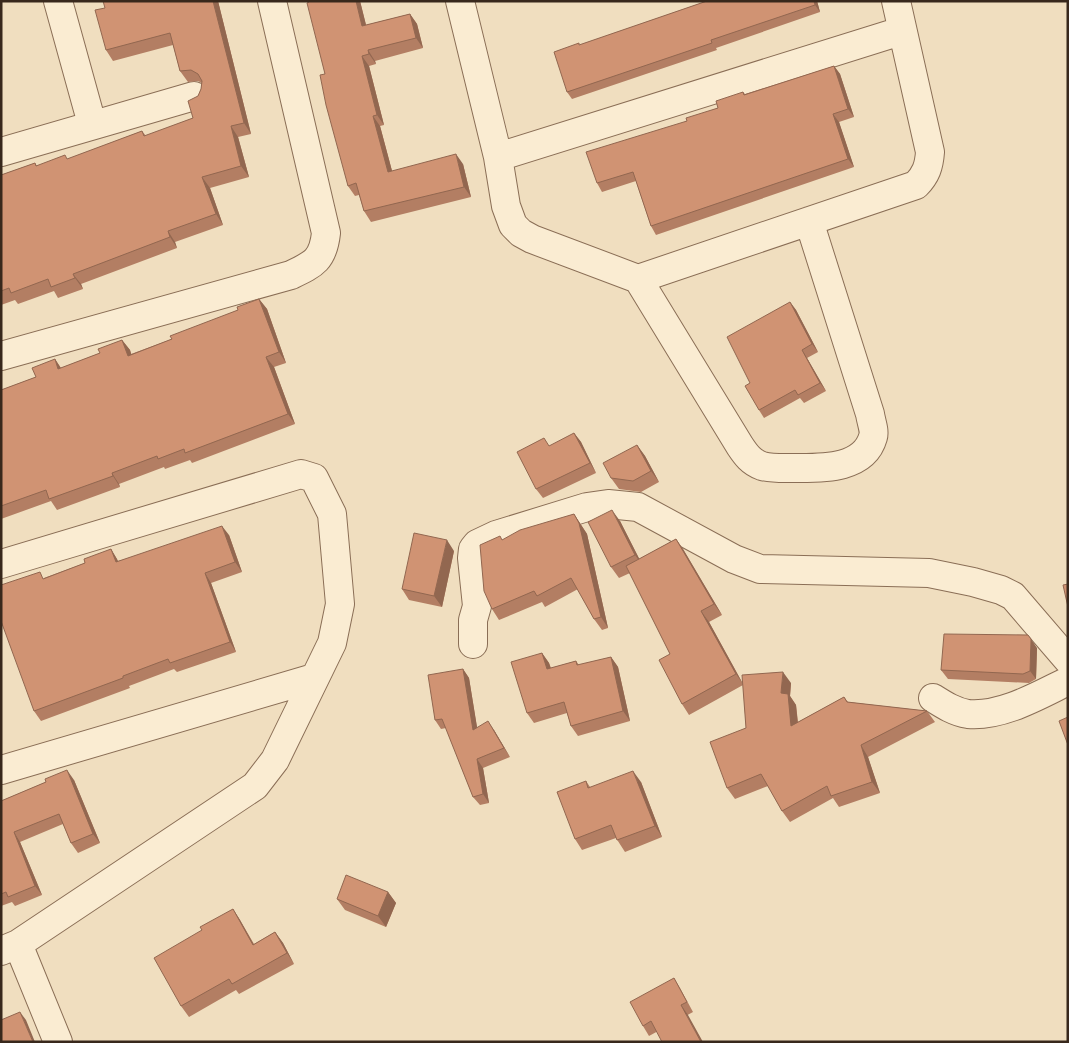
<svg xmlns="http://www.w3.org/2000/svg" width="1069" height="1043" font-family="Georgia,serif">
	<rect width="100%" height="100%" fill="#f0debf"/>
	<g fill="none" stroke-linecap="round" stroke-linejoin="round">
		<g stroke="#8a6e56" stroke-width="30">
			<path id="street" d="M58,1L92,124
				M460,1L498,157L506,206L513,225L521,233L532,239L638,279L740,446C746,455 751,462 762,466C773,469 786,468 797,468C823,468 864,469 873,437C875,431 871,421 870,414L809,221
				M1,152L194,96
				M498,157L901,31
				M638,279L916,185C926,175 929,166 930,152L896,1
				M1,356L291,275C314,264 323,260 326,233L272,1
				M1,564L301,474L314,478L332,514L340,604L332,643L275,760L255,786L18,944L1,951
				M473,644V620L477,606L472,558L473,549L477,544L496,535L587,507L608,504L638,507L734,559L760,569L929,573L973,582L1001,590L1013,596L1068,660
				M933,698C944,705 955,712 968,714C1002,717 1039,695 1068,681
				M1,770L314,678
				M18,944L58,1042"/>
		</g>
		<use href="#street" stroke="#faecd2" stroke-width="28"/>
	</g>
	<path fill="#b37e63" d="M218,1L251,134L238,137L249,177L210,188L223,225L175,242L177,248L81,284L83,289L58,298L54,291L18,304L15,300L1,305V175L35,163L37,166L68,159L142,131L146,136L193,118L198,96L201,89L202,83L198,81L188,82L180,71L173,45L113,61L106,50L105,8Z
		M360,1L366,25L410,14L417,24L423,48L375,61L376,64L369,66L384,125L380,126L392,171L463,164L471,197L371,222L364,211L359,195L355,196L348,186L325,74L309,2Z
		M707,1H817L820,12L716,48L717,50L572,99L567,92L580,45Z
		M834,66L840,74L854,117L839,122L854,167L656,235L651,226L636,181L602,192L597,183L687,121L718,108L743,92L745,94Z
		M259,299L267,309L286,363L274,367L295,424L192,463L190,460L165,469L164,467L119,484L120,487L57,510L51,501L1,519V390L36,377L55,359L61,368L100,353L122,340L130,350L131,354L172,339L238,310Z
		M790,302L796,310L818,352L807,358L826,391L804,403L800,398L764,418L759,410L750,383Z
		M574,433L581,442L596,473L543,498L536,489Z
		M637,445L645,456L659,482L641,492L619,489L611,478Z
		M574,514L587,534L608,628L602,630L594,619L578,589L545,607L542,602L499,620L492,609L503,540Z
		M620,521L639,559L676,539L683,549L722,615L709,622L743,684L791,683L790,696L796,705L798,722L844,697L848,702L927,711L935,722L868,757L880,793L839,807L833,798L790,822L782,811L768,786L735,799L727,788L746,728L743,685L689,715L682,704L670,654L630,573L619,578L611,567Z
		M229,535L242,572L211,583L236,652L177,672L174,669L129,686L130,688L41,721L34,711L44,578L85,563L111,549L118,561Z
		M454,551L442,607L409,600L402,589Z
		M1037,648L1036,679L1029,683L948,679L941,670Z
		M542,653L549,663L551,668L576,661L579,665L611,657L618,667L630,721L578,736L571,726L567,713L534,723L527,713Z
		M463,669L469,678L477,728L494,730L510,757L483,768L489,803L480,805L473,797L446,728L441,729L435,720Z
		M74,780L100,843L78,853L71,843L63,824L20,842L42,895L15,906L12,902L1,906V801L46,782Z
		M586,781L590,787L641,782L662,837L625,852L616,838L582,850L575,839Z
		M388,892L396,903L386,927L345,910L337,899Z
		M233,909L240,920L254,944L275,932L283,943L294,964L239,994L236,990L189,1017L181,1006L202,930Z
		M674,978L680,988L693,1012L649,1036L643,1026Z"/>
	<path fill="#926750" d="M213,1H218L251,134L244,123Z
		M356,1H360L369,37L362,26Z
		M814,1H817L820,12L815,5Z
		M410,14L417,24L423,48L416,38Z
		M368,50L375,61L376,64L369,54Z
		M362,56L369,66L384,125L377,115Z
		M834,66L840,74L854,117L848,109Z
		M833,114L839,122L854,167L848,159Z
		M373,116L380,126L395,182L388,172Z
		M231,126L238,137L249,177L241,166Z
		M456,154L463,164L471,197L464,187Z
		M202,177L210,188L223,225L216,214Z
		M168,231L175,242L177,248L170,237Z
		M73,274L81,284L83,289L75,278Z
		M259,299L267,309L286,363L279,352Z
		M790,302L796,310L818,352L812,344Z
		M122,340L130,350L135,366L128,356Z
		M802,350L807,358L826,391L820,383Z
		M266,357L274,367L295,424L288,414Z
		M55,359L62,370L58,369Z
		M574,433L581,442L596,473L590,463Z
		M637,445L645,456L659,482L651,471Z
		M112,473L119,484L120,487L113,476Z
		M612,510L620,521L643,566L635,555Z
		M574,514L587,534L608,628L601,617Z
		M222,526L229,535L242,572L235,562Z
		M676,539L683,549L722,615L714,604Z
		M447,540L454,551L442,607L434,596Z
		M111,549L117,559L122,572L116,562Z
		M205,573L211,583L236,652L230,642Z
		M701,611L709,622L743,684L736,674Z
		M1031,639L1037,648L1036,679L1030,671Z
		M542,653L549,663L554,679L547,669Z
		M611,657L618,667L630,721L623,711Z
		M463,669L469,678L479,739L473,730Z
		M783,672L791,683L790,696L796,705L799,737L791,726L781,693Z
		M488,721L494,730L510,757L504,748Z
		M861,745L868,757L880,793L872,782Z
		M477,759L483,768L489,803L483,794Z
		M67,770L74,780L100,843L93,834Z
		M633,771L641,782L662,837L655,826Z
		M14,832L20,842L42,895L35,886Z
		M388,892L396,903L386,927L378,916Z
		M233,909L240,920L260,956L253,945Z
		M275,932L283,943L294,964L287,953Z
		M681,1005L688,1015L703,1042H701Z
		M20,1012L26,1020L35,1042H33Z"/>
	<path fill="#d09373" stroke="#926750" d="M103,1H213L244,123L231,126L241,166L202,177L216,214L168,231L170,237L73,274L75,278L51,287L48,279L11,293L9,288L1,291V175L35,163L36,166L65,155L67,159L142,131L144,136L193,118L188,101L198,96L201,89L202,81L198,74L191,70L180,71L170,33L106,50L95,10L105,8Z
		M309,1H356L362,26L410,14L416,38L368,50L369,54L362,56L377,115L373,116L388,172L456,154L464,187L364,211L356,183L348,186L326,105L320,75L325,74L307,3L309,2Z
		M707,1H814L815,5L711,40L712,43L567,92L554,52L579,43V45Z
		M834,66L848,109L833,114L848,159L651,226L633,172L597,183L586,152L687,121L686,118L718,108L716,101L743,92L744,95Z
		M259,299L279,352L266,357L288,414L185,453L184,449L158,459L157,456L112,473L113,476L49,499L46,490L1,506V390L36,377L32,368L55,359L58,369L100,353L98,349L122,340L128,356L172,339L170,336L238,310L237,307Z
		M790,302L812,344L802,350L820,383L798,395L795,390L759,410L745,386L750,383L727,337Z
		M574,433L590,463L536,489L517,452L544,438L549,446Z
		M637,445L651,471L633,481L611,478L603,463Z
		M612,510L635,555L611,567L588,522Z
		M574,514L579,523L601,617L594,619L571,578L537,596L534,591L492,609L484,591L480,545L500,536L502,540L520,530Z
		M222,526L235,562L205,573L230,642L170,663L168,659L123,676V678L34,711L1,621V585L40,572L43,579L85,563L84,559L111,549L116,562Z
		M414,533L447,540L434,596L402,589Z
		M676,539L714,604L701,611L736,674L682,704L659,660L670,654L626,566Z
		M1068,584V607L1063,585Z
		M944,634L1028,635L1031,639L1030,671L1023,674L941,670Z
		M542,653L547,669L576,661L577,665L611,657L623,711L571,726L564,702L527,713L511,662Z
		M463,669L473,730L488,721L504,748L477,759L483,794L473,797L442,719L435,720L428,675Z
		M783,672L781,693L788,694L791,726L844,697L847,702L927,711L861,745L872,782L831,796L827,786L782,811L761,774L727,788L710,742L746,728L742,675Z
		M1068,717V745L1059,721Z
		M67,770L93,834L71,843L59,814L14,832L35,886L8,897L6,892L1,894V801L46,782L45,779Z
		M633,771L655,826L617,840L611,825L575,839L557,792L586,781L588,788Z
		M346,875L388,892L378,916L337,899Z
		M233,909L253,945L275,932L287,953L232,984L229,979L181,1006L154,958L202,930L200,927Z
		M674,978L687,1002L681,1005L701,1042H662L651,1021L643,1026L630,1002Z
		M20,1012L33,1042H1V1020Z"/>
	<rect width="1069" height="1043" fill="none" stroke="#38281c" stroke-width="5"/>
</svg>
